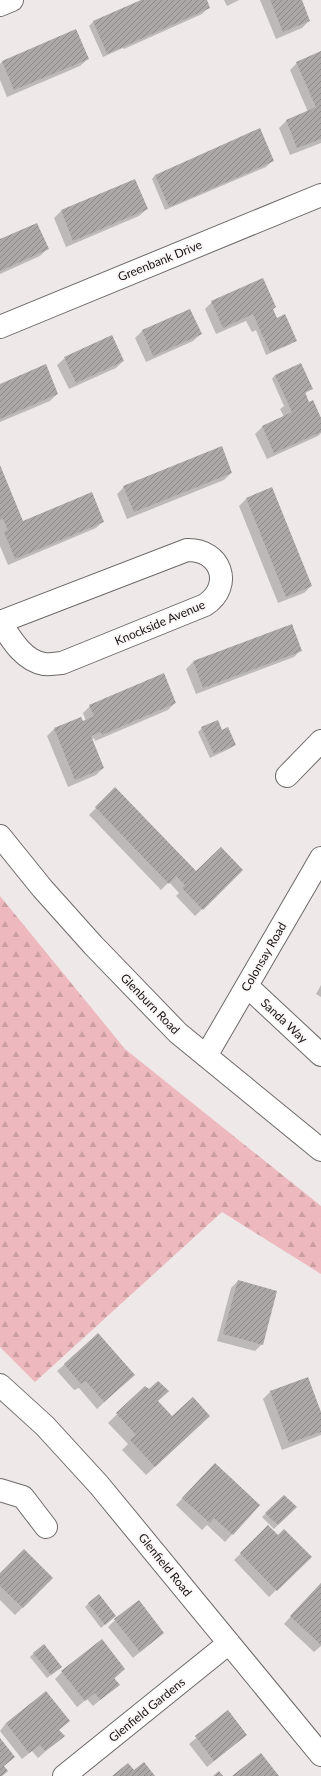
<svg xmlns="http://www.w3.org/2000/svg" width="321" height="1776" font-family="Lato,sans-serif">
	<defs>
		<pattern id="forest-firs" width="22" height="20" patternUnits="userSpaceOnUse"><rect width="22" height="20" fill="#eeb9be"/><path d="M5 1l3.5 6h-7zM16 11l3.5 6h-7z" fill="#cb9ea2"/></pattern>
		<pattern id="building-hatch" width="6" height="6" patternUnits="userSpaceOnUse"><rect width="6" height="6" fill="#ada8a8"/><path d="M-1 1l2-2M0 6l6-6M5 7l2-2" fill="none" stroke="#8c8888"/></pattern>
	</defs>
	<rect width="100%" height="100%" fill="#eee8e8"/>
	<path fill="url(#forest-firs)" d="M0,896L125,1049L321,1206V1274L222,1212L35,1382L0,1347Z"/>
	<path fill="#0003" d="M142,0H206L209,7L202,14L124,49L123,48L103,57L89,26L93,22Z
		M224,0H239L227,6Z
		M260,0H301L309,21L302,28L276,39Z
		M321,52V143L290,155L279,128L286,121L308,112L290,70L297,63Z
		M88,59L80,66L7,97L0,80V64L2,62Z
		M273,160L266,167L165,210L152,179L155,175Z
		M135,180L147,209L139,216L66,247L54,218L61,211Z
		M0,240L47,249L40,256L0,274Z
		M212,302L272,310L276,318L295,340L291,344L266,355L256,330L252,332L246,321L216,334L205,309Z
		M189,310L201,334L193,341L146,362L135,338L142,331Z
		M65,358L123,361L116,368L69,389L57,365Z
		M275,375L312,389L304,394L309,403L321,420V433L318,436L267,459L255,434L262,427L284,417L280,409L284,406L272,379Z
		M0,385L57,394L50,401L0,422Z
		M0,468L22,522L103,521L96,528L8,565L0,546Z
		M231,473L224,480L127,519L117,494L124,487Z
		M272,489L311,586L304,593L278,603L239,506L246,499Z
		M291,625L301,650L294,657L196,694L186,669L193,662Z
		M175,703L168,710L95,741L94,738L92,739L103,768L96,775L68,787L47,736L54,729L86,721L83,713L90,706Z
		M202,728L221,731L235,744L231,748L210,758L198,732Z
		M115,789L196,873L242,870L195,916L176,896L179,893L169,882L161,890L89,815Z
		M321,985V997L316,994Z
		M238,1281L262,1344L255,1351L217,1341L231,1288Z
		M98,1335L133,1375L97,1409L79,1388L74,1390L57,1371Z
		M307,1378L321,1415V1435L282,1450L263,1399L270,1392Z
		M145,1387L172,1417L200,1425L146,1475L122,1450L128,1444L108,1423Z
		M208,1471L259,1505L225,1542L207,1525L202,1530L176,1505Z
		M284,1496L295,1507L274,1529L262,1517Z
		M268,1527L277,1536L310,1557L269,1597L234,1560Z
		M0,1575L52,1578L15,1615L0,1600Z
		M321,1583V1646L314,1652L284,1624Z
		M89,1603L110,1620L101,1628L85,1607Z
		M115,1620L163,1633L133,1658L108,1627Z
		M34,1653L56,1671L47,1678L30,1657Z
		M124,1669L114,1679L118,1685L93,1706L87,1699L77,1707L55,1679L62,1672Z
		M228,1712L246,1735L207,1767L189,1744Z
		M6,1723L58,1730L63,1736L38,1758L32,1751L22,1759L0,1731Z"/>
	<path fill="url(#building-hatch)" d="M141,0H207L210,8L107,54L93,21Z
		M270,0H302L310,21L283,32Z
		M76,29L89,59L14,90L2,61Z
		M321,51V139L297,148L286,120L316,107L296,62Z
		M260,128L274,161L169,207L155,175Z
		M135,179L148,209L73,241L61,210Z
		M37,223L49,249L0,271V239Z
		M263,278L276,307L273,309L277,318L285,314L297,341L270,352L253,314L223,328L211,301Z
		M190,309L202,334L153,356L142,330Z
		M112,335L124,361L76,383L64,357Z
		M301,363L313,389L305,392L309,402L313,400L321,418V432L274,453L262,426L292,412L275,375Z
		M46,364L58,394L0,419V384Z
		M222,446L232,473L134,512L123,486Z
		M0,465L23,521L92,492L104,522L15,559L4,532L8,530L3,519L0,520Z
		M272,487L312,586L286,597L246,498Z
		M292,624L302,651L203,688L193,661Z
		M164,673L176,703L102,735L101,732L91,736L104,768L75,780L54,728L81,717L83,721L94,716L89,705Z
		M218,720L222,730L228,727L236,745L214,754L201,727Z
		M115,787L196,871L221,847L243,870L203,910L182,888L185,885L176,876L169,884L95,807Z
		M238,1280L277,1291L263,1345L223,1334Z
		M98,1333L135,1375L104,1402L86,1381L81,1384L64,1364Z
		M308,1377L321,1412V1432L289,1443L270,1391Z
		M158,1381L169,1391L158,1401L172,1416L193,1397L210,1416L155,1467L130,1440L136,1435L116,1413L145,1386L149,1389Z
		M215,1463L260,1505L233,1535L214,1518L210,1523L182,1498Z
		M284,1495L297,1507L278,1525L265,1513Z
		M268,1525L278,1535L284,1529L312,1557L277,1591L240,1553Z
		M24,1549L53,1578L23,1608L0,1586V1573Z
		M321,1583V1645L290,1616Z
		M99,1594L116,1616L105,1625L88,1603Z
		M139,1600L164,1633L140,1652L114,1619Z
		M102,1639L125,1669L114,1678L120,1685L100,1700L95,1693L85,1701L61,1671Z
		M44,1644L62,1667L51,1675L33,1653Z
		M46,1691L70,1721L59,1730L65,1736L55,1744L45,1751L40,1745L29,1753L6,1723Z
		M228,1710L247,1735L214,1761L195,1736Z
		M0,1738L15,1757L4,1766L8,1771L2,1776H0Z
		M261,1753L279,1776H232Z
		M144,1762L155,1776H112L128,1763L134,1770Z
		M219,1771L223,1776H213Z"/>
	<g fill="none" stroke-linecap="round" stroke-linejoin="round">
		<g stroke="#6e6969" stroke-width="24">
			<path id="minor" d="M0,5L12,0
				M0,327L321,195
				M187,550C221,549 234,586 205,605L62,663C57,663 49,665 44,664C23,661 10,637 0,622Z
				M287,776L321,741
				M0,836L42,888L93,945L178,1033L321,1150
				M247,986L321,1055
				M206,1056L321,858
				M0,1385L45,1426L99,1485L321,1755
				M0,1490L23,1497L46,1527
				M64,1776L229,1643"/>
		</g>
		<use href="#minor" stroke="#fff" stroke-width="22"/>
	</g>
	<g text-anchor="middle" stroke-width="3.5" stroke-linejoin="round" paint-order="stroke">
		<g font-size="12" fill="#151313" stroke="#fbf5f6">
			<text transform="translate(160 261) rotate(-22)" y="4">Greenbank Drive</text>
			<text transform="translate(160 623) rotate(-23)" y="4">Knockside Avenue</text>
			<text transform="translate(264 957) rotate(-60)" y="4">Colonsay Road</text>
			<text transform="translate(150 1004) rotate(46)" y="4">Glenburn Road</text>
			<text transform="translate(284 1021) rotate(43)" y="4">Sanda Way</text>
			<text transform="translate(165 1565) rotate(51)" y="4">Glenfield Road</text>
			<text transform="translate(147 1710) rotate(-39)" y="4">Glenfield Gardens</text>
		</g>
	</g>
</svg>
